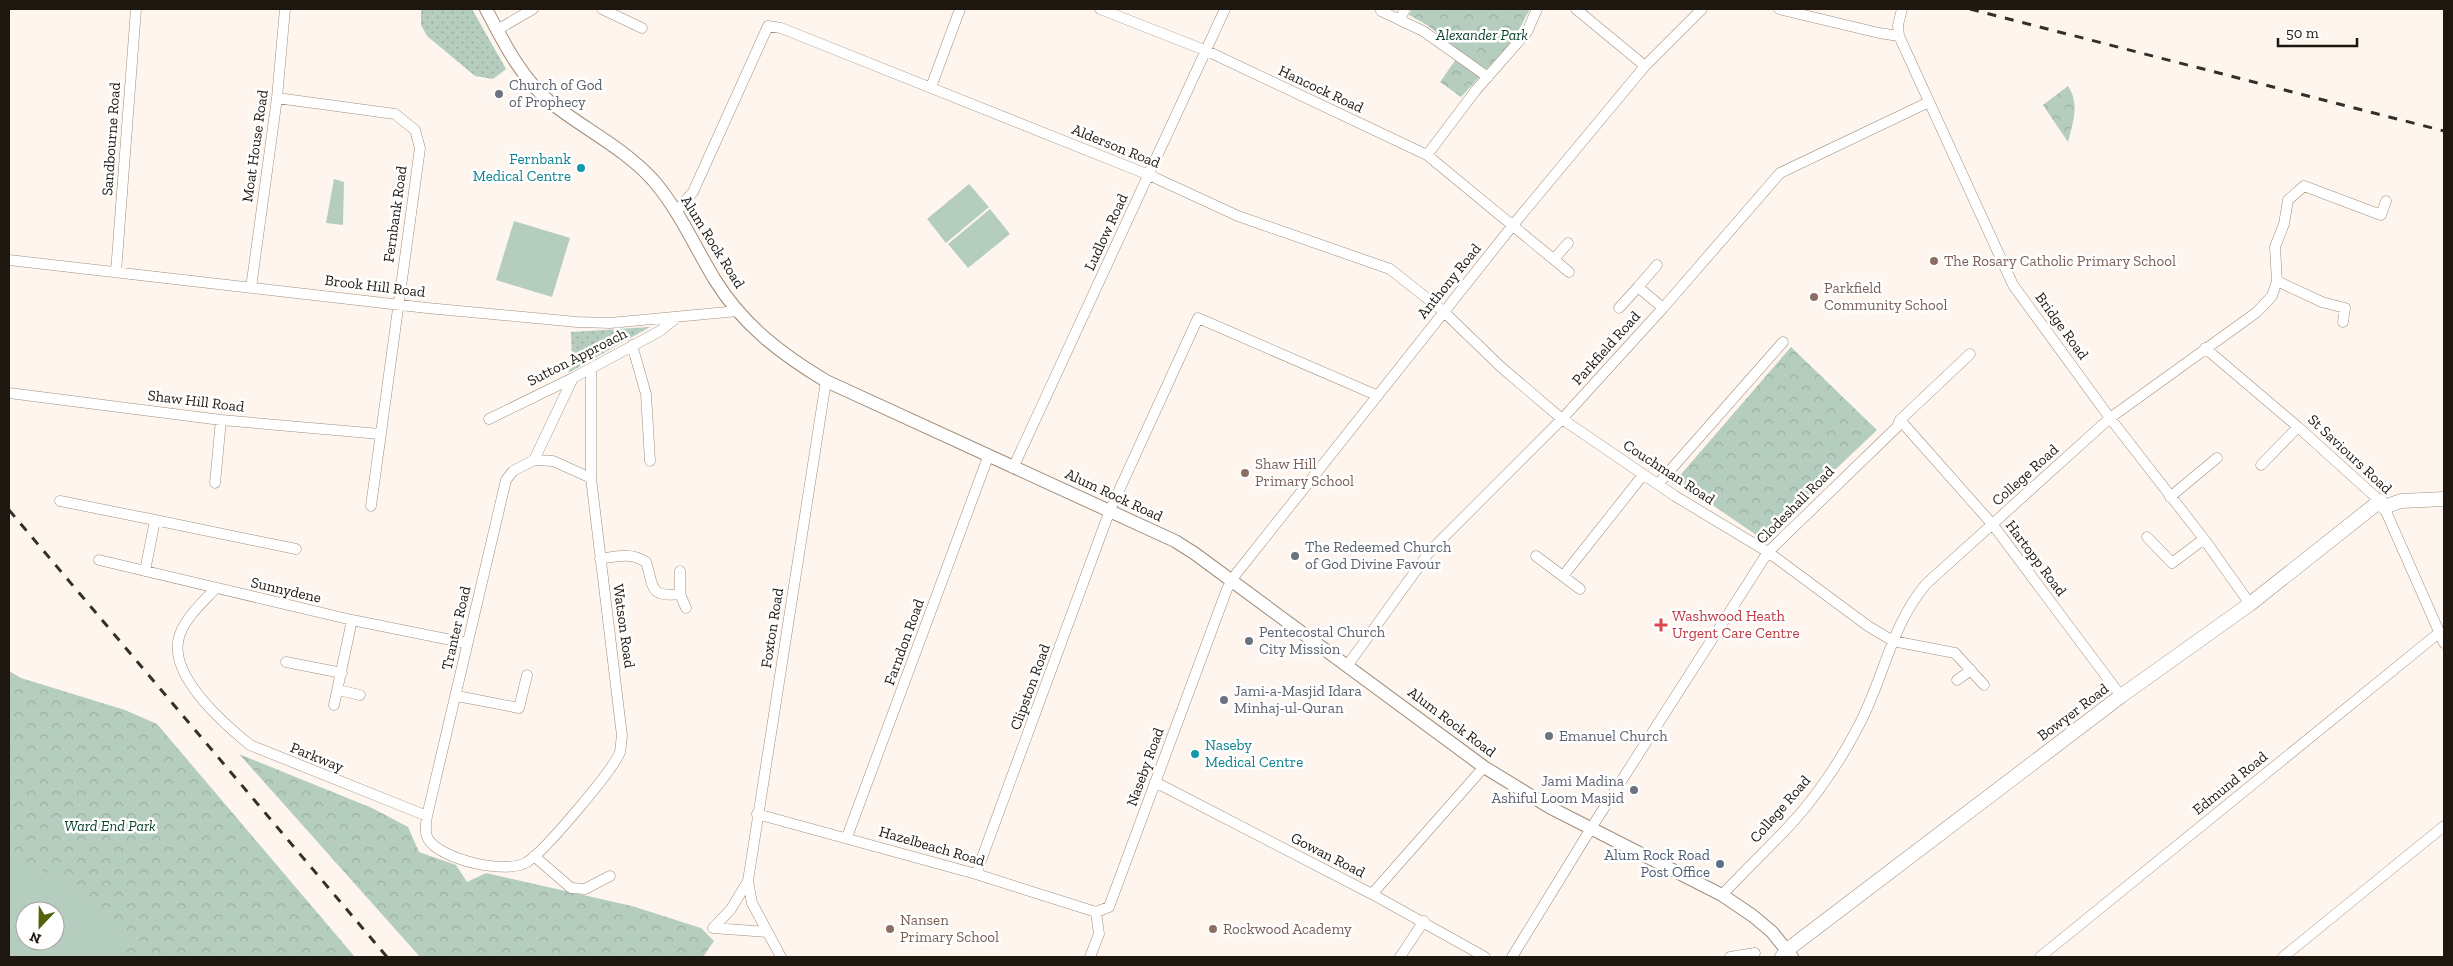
<svg xmlns="http://www.w3.org/2000/svg" width="2453" height="966" font-family="'Zilla Slab',serif">
	<defs>
		<pattern id="grass-dots" width="8" height="8" patternUnits="userSpaceOnUse" patternTransform="scale(1.25)"><rect width="8" height="8" fill="#b5cdbe"/><path d="M2 2h.1M6 6h.1" fill="none" stroke="#9bafa2" stroke-width="1.8" stroke-linecap="round"/></pattern>
		<pattern id="forest-crowns" width="20" height="18" patternUnits="userSpaceOnUse" patternTransform="scale(1.25)"><rect width="20" height="18" fill="#b5cdbe"/><path d="M2 6a3 3 0 1 1 6 0M12 15a3 3 0 1 1 6 0" fill="none" stroke="#9bafa2"/></pattern>
	</defs>
	<rect width="100%" height="100%" fill="#fef6ee"/>
	<path fill="url(#grass-dots)" d="M421,9H472L506,69L493,79L475,76L427,36L421,25Z
		M650,327L568,373L572,363L571,332Z"/>
	<path fill="url(#forest-crowns)" fill-rule="evenodd" d="M1412,9H1530L1514,39L1461,97L1440,82L1461,52L1427,25L1409,15Z
		M2068,86C2080,104 2073,122 2068,142L2043,105Z
		M1791,347L1877,430L1762,539L1676,480Z
		M9,671L21,678L125,710L157,724L355,957H9ZM25,911H55V941H25Z
		M239,754L372,808L408,827L419,852L456,865L467,882L486,873L632,906L701,928L714,941L703,957H420Z"/>
	<path fill="#b5cdbe" fill-rule="evenodd" d="M334,179L344,182L343,225L326,223Z
		M969,184L989,207L946,243L927,219Z
		M990,209L1010,234L968,268L948,244Z
		M514,221L570,238L552,297L496,280Z
		M16,858C54,876 102,895 122,934C125,941 125,950 126,957H9V859ZM25,911H55V941H25Z"/>
	<g fill="none" stroke-linecap="round" stroke-linejoin="round">
		<g stroke="#a18d7c" stroke-width="11">
			<path id="minor" d="M602,9L642,28
				M1100,9L1207,51L1427,155L1569,272
				M1576,9L1645,66
				M1779,9L1879,33L1899,36
				M1902,9L1898,25L1899,36L2013,285L2110,418L2204,539L2250,604
				M1381,11L1423,31L1488,77
				M1400,19L1405,9
				M497,30L533,9
				M931,87L960,9
				M277,98L395,114L415,130L420,148L371,506
				M1427,155L1476,90L1527,32L1537,9
				M676,212L693,192L768,26L781,28L1149,175L1238,216L1390,269L1443,311L1501,367L1562,419L1675,496L1768,552L1868,626L1893,641L1955,653L1984,685
				M1554,259L1568,243
				M9,260L427,308L577,322L610,323L738,311
				M116,272L136,9
				M2277,281L2322,302L2345,308L2343,322
				M1638,287L1657,265
				M251,288L277,98L285,9
				M1619,308L1638,287L1663,308
				M632,345L646,394L650,461
				M2205,348L2298,427L2380,501
				M9,393L221,420L380,434
				M489,419L573,378L660,331L675,319
				M1900,420L1993,525L2121,696
				M534,460L553,461L591,478
				M2261,465L2298,427
				M1013,468L1225,9
				M215,483L221,420
				M1658,484L1783,342
				M2170,497L2217,458
				M60,501L155,520
				M2384,507L2444,643
				M2147,537L2172,563L2204,539
				M1536,556L1580,589
				M600,559C618,556 631,552 646,562C654,586 648,598 680,594
				M99,560L352,620L466,643
				M145,571L155,520L296,549
				M680,571V594L686,608
				M1563,576L1643,475
				M215,589C202,603 187,616 180,634C165,673 223,723 250,745L427,816C426,824 424,832 428,839C441,860 507,875 527,862C544,852 614,769 620,752C621,747 621,741 622,736L591,478V368
				M286,662L342,673
				M1347,666L1430,551L1562,419L1663,308L1780,173L1929,102
				M1957,680L1971,670
				M338,690L360,695
				M457,696L519,708L527,675
				M334,705L352,620
				M1155,782L1372,894L1485,957
				M757,814L976,874L1096,912L1109,907L1227,589L1236,574L1513,225L1645,66L1702,9
				M427,816L506,480L513,471L534,460L573,378
				M847,837L988,457
				M534,856L571,888L585,889L610,876
				M976,874L1110,510L1198,318L1376,395
				M1372,894L1484,767
				M1722,895C1744,871 1769,848 1791,824C1816,797 1841,760 1858,727C1884,679 1890,627 1926,584L2110,418L2257,312L2272,296L2277,281L2275,247L2284,224L2288,200L2304,186L2381,215L2386,201
				M713,928L731,909L748,881
				M713,928L767,932
				M781,957L752,903L748,881L826,381
				M1090,957L1099,934L1096,912
				M1400,957L1424,921
				M1512,957L1595,822L1768,552L1897,427L1900,420L1970,354
				M1730,957L1755,953
				M2040,957L2440,632
				M2283,957L2444,826"/>
		</g>
		<g stroke="#a18d7c" stroke-width="14">
			<path id="tertiary" d="M486,9C503,41 521,78 550,102C584,129 624,148 653,180C679,210 695,247 715,280C743,325 781,354 826,381L1175,541L1194,553L1484,767L1551,808L1722,895L1753,916L1772,932L1792,957"/>
		</g>
		<g stroke="#a18d7c" stroke-width="15">
			<path id="secondary" d="M1782,957L1787,950L2121,696L2250,604L2380,501L2384,507L2401,501L2444,499"/>
		</g>
		<use href="#minor" stroke="#fff" stroke-width="10"/>
		<use href="#tertiary" stroke="#fff" stroke-width="12"/>
		<use href="#secondary" stroke="#fff" stroke-width="14"/>
		<path stroke="#362f28" stroke-width="3" stroke-dasharray="9 9" stroke-linecap="butt" d="M1970,9L2444,131
			M9,510L387,957"/>
	</g>
	<g fill="#6b7280" stroke="#fff" stroke-width="2">
		<circle cx="499" cy="94" r="5"/>
		<circle cx="1295" cy="556" r="5"/>
		<circle cx="1249" cy="641" r="5"/>
		<circle cx="1224" cy="700" r="5"/>
		<circle cx="1549" cy="736" r="5"/>
		<circle cx="1634" cy="790" r="5"/>
	</g>
	<g fill="#0f9aa8" stroke="#fff" stroke-width="2">
		<circle cx="581" cy="168" r="5"/>
		<circle cx="1195" cy="754" r="5"/>
	</g>
	<g fill="#8d6e63" stroke="#fff" stroke-width="2">
		<circle cx="1934" cy="261" r="5"/>
		<circle cx="1814" cy="297" r="5"/>
		<circle cx="1245" cy="473" r="5"/>
		<circle cx="890" cy="929" r="5"/>
		<circle cx="1213" cy="929" r="5"/>
	</g>
	<path fill="#e0444e" stroke="#fff" stroke-width="2" d="M1658.5 617.5h5v5h5v5h-5v5h-5v-5h-5v-5h5z"/>
	<circle fill="#5c6f8a" stroke="#fff" stroke-width="2" cx="1720" cy="864" r="5"/>
	<g text-anchor="middle" stroke-width="5" stroke-linejoin="round" paint-order="stroke">
		<g font-size="15" font-style="italic" fill="#0b442b" stroke="#fff">
			<text x="1482" y="40">Alexander Park</text>
			<text x="110" y="831">Ward End Park</text>
		</g>
		<g font-size="15" fill="#5b616d" stroke="#fff" text-anchor="start">
			<text x="509" y="90">Church of God<tspan x="509" dy="17">of Prophecy</tspan></text>
			<text x="1305" y="552">The Redeemed Church<tspan x="1305" dy="17">of God Divine Favour</tspan></text>
			<text x="1259" y="637">Pentecostal Church<tspan x="1259" dy="17">City Mission</tspan></text>
			<text x="1234" y="696">Jami-a-Masjid Idara<tspan x="1234" dy="17">Minhaj-ul-Quran</tspan></text>
			<text x="1559" y="741">Emanuel Church</text>
			<text x="1624" y="786" text-anchor="end">Jami Madina<tspan x="1624" dy="17">Ashiful Loom Masjid</tspan></text>
		</g>
		<g font-size="15" fill="#1e1710" stroke="#fff">
			<text transform="translate(1321 89) rotate(25)" y="5">Hancock Road</text>
			<text transform="translate(111 139) rotate(-86)" y="5">Sandbourne Road</text>
			<text transform="translate(255 146) rotate(-82)" y="5">Moat House Road</text>
			<text transform="translate(1116 146) rotate(22)" y="5">Alderson Road</text>
			<text transform="translate(395 214) rotate(-82)" y="5">Fernbank Road</text>
			<text transform="translate(1106 232) rotate(-65)" y="5">Ludlow Road</text>
			<text transform="translate(713 242) rotate(58)" y="5">Alum Rock Road</text>
			<text transform="translate(1449 281) rotate(-51)" y="5">Anthony Road</text>
			<text transform="translate(375 286) rotate(7)" y="5">Brook Hill Road</text>
			<text transform="translate(2062 326) rotate(54)" y="5">Bridge Road</text>
			<text transform="translate(1606 348) rotate(-48)" y="5">Parkfield Road</text>
			<text transform="translate(577 357) rotate(-27)" y="5">Sutton Approach</text>
			<text transform="translate(196 401) rotate(7)" y="5">Shaw Hill Road</text>
			<text transform="translate(2350 454) rotate(43)" y="5">St Saviours Road</text>
			<text transform="translate(1669 472) rotate(33)" y="5">Couchman Road</text>
			<text transform="translate(2025 475) rotate(-42)" y="5">College Road</text>
			<text transform="translate(1114 495) rotate(25)" y="5">Alum Rock Road</text>
			<text transform="translate(1795 505) rotate(-45)" y="5">Clodeshall Road</text>
			<text transform="translate(2036 558) rotate(53)" y="5">Hartopp Road</text>
			<text transform="translate(286 590) rotate(13)" y="5">Sunnydene</text>
			<text transform="translate(624 626) rotate(82)" y="5">Watson Road</text>
			<text transform="translate(456 628) rotate(-77)" y="5">Tranter Road</text>
			<text transform="translate(772 628) rotate(-81)" y="5">Foxton Road</text>
			<text transform="translate(904 642) rotate(-70)" y="5">Farndon Road</text>
			<text transform="translate(1030 687) rotate(-70)" y="5">Clipston Road</text>
			<text transform="translate(2073 712) rotate(-37)" y="5">Bowyer Road</text>
			<text transform="translate(1452 722) rotate(37)" y="5">Alum Rock Road</text>
			<text transform="translate(317 757) rotate(22)" y="5">Parkway</text>
			<text transform="translate(1145 767) rotate(-70)" y="5">Naseby Road</text>
			<text transform="translate(2230 783) rotate(-39)" y="5">Edmund Road</text>
			<text transform="translate(1780 809) rotate(-49)" y="5">College Road</text>
			<text transform="translate(932 846) rotate(16)" y="5">Hazelbeach Road</text>
			<text transform="translate(1328 855) rotate(27)" y="5">Gowan Road</text>
		</g>
		<g font-size="15" fill="#0d838f" stroke="#fff" text-anchor="end">
			<text x="571" y="164">Fernbank<tspan x="571" dy="17">Medical Centre</tspan></text>
			<text x="1205" y="750" text-anchor="start">Naseby<tspan x="1205" dy="17">Medical Centre</tspan></text>
		</g>
		<g font-size="15" fill="#785e54" stroke="#fff" text-anchor="start">
			<text x="1944" y="266">The Rosary Catholic Primary School</text>
			<text x="1824" y="293">Parkfield<tspan x="1824" dy="17">Community School</tspan></text>
			<text x="1255" y="469">Shaw Hill<tspan x="1255" dy="17">Primary School</tspan></text>
			<text x="900" y="925">Nansen<tspan x="900" dy="17">Primary School</tspan></text>
			<text x="1223" y="934">Rockwood Academy</text>
		</g>
		<g font-size="15" fill="#be3a42" stroke="#fff" text-anchor="start">
			<text x="1672" y="621">Washwood Heath<tspan x="1672" dy="17">Urgent Care Centre</tspan></text>
		</g>
		<g font-size="15" fill="#4e5e75" stroke="#fff" text-anchor="end">
			<text x="1710" y="860">Alum Rock Road<tspan x="1710" dy="17">Post Office</tspan></text>
		</g>
	</g>
	<rect width="2453" height="966" fill="none" stroke="#1e1710" stroke-width="20"/>
	<g transform="translate(40 926) rotate(202)"><circle r="24" fill="#ffffff" stroke="#a5a29f"/>
	<path d="M0-4L9 19L0 12L-9 19Z" fill="#50620a"/>
	<text y="-8" font-size="14" font-weight="bold" text-anchor="middle" fill="#1e1710">N</text>
	</g>
	<path d="M2278 38v8h79v-8" fill="none" stroke="#1e1710" stroke-width="2.5"/>
	<text x="2286" y="38" font-size="15" fill="#1e1710" stroke="#ffffff" stroke-width="4" paint-order="stroke">50 m</text>
</svg>
